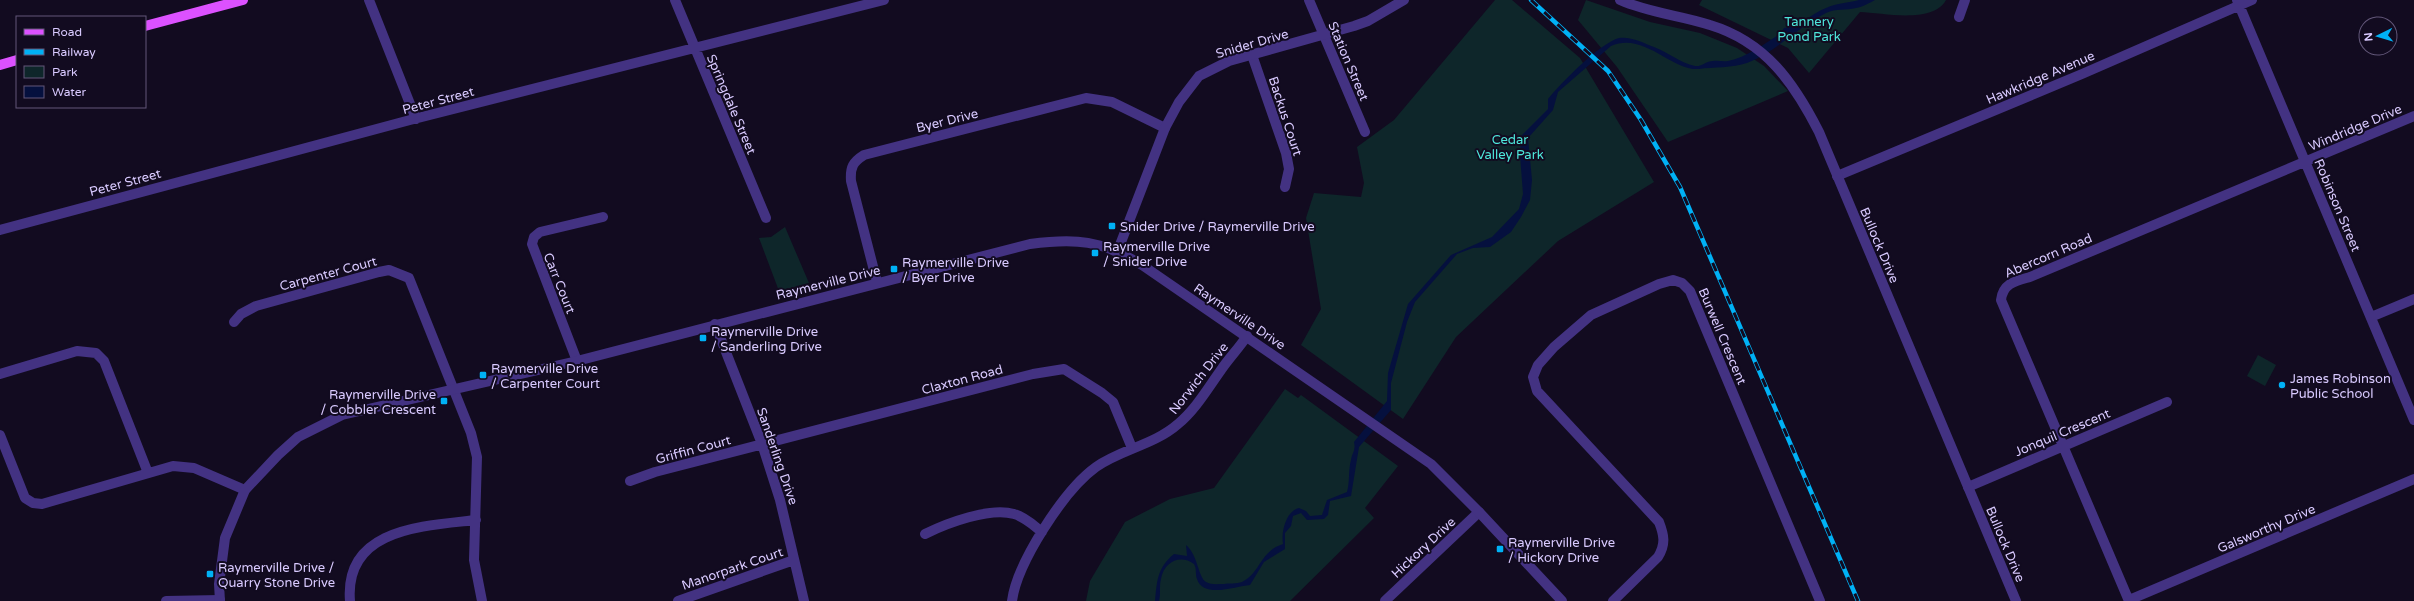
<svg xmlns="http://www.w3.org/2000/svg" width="2414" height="601" font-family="'Varela Round',sans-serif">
	<rect width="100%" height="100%" fill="#120b20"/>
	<path fill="#0e262a" d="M1495,0H1512L1580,58L1654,182L1558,241L1456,337L1403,419L1301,345L1321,309L1306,218L1314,193L1361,197L1364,183L1357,147L1394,120Z
		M1586,0L1650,22L1700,33L1737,48L1764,66L1788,91L1668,142L1617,67L1578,20Z
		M1702,0H1946C1933,24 1884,13 1860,12L1809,73L1788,48L1699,5Z
		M785,227L809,283L779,291L759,238L771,237Z
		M2258,355L2276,365L2265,386L2247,376Z
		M1285,389L1298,398L1301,395L1398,466L1365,508L1374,518L1290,601H1086L1090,581L1125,522L1170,499L1214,488Z"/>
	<path fill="#05103e" d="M1859,0H1875C1869,3 1863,7 1856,8C1846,11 1836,8 1826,13C1798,27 1776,52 1747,63C1733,68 1713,67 1699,69C1671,71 1644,31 1611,46L1558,92L1553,110L1528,138L1532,180L1530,200L1521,217L1511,232L1490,247L1473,248L1457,254L1415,302L1407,322L1391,383V410L1359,447L1351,496L1330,501L1328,515L1324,519L1307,520L1301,513L1293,516L1291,526L1285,533V549L1264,562L1250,585C1237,586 1203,599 1197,579C1195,574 1197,569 1194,564C1180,554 1164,562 1161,579C1159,586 1161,593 1159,601H1155C1157,581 1157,568 1174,554L1187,556L1186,545C1198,555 1198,577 1206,582C1211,585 1217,584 1224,584C1228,583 1237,584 1242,582C1260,574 1260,551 1283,544C1281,532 1286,511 1299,508L1306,511L1310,516L1322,515L1327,500L1347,492C1350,482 1348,471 1351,460C1352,453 1356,450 1354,442L1387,401L1388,373L1408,304L1451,255L1492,237L1519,209L1523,194L1520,155L1521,136L1548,109V99C1560,84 1600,43 1619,38C1630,36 1644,43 1654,47C1668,52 1680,63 1695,66C1702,67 1706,61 1713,61C1718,60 1723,62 1728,61C1747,57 1764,44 1781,33L1784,28C1802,26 1810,14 1826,8C1837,3 1848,3 1859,0Z"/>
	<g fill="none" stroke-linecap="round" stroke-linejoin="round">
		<path stroke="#433282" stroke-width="10" d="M369,0L416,119
			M675,0L766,218
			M1309,0L1365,132
			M2237,0L2414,420
			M1959,17L1965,0
			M1252,55L1286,153L1289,169L1285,187
			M1837,176L2082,74L2252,0
			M0,230L410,120L884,0
			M877,282L851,181C850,167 853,162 864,155L1086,98L1112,102L1165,128
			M2371,317L2414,299
			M234,322L241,314L256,306L379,272L389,270L409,278L471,433L477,457L474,560L482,601
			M715,324L762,444L780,500L804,601
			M577,361L532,244L534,237L540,232L603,217
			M0,374L77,351L96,353L104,361L148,473
			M0,435L25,498L33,503L42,504L173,466L194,468L245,490
			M630,481L655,472L1033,374L1064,369L1102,393L1113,402L1132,448
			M1968,487L2167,402
			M925,534C947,523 990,507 1014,514C1025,517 1033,525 1042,532
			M2129,600L2414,479
			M166,601L220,600
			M350,601C344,528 423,526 476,520
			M678,601L794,560
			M1012,601C1017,563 1064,490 1096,467C1122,449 1154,445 1178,424C1196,409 1208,388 1221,370C1229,358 1239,348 1247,336
			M1385,601L1479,512
			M1613,601L1658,557C1666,544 1664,535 1659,522L1537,391L1533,377L1538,365L1554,347L1591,315L1659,284L1673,280L1682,283L1690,291L1820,601
			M2129,601L2001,300C2003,283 2016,281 2030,277L2414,116"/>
		<path stroke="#433282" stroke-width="10" d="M1620,0C1649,13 1680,15 1710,25C1766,42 1794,83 1819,132L2016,601
			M1118,250L1165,128L1179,102L1199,76L1229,61L1354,26L1368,21L1404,0
			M220,601L219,584L225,538L245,490L278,455L298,437L342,415L577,361L1030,244C1076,238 1101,240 1142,265L1431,464L1479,512L1562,601"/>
		<path stroke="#dc51ff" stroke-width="10" d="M145,26L243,0
			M0,65L17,60"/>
		<g stroke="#00b1f5" stroke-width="4.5">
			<path id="rail" d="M1531,0L1608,71L1641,120L1680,187L1858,601"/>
		</g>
		<use href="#rail" stroke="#120b20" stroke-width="3" stroke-dasharray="9" stroke-linecap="butt"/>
	</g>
	<g fill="#00b1f5" stroke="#120b20" stroke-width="1.5">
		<rect x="1108" y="222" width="8" height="8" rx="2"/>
		<rect x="1091" y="249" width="8" height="8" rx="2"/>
		<rect x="890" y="265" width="8" height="8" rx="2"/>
		<rect x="699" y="334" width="8" height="8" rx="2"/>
		<rect x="479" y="371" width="8" height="8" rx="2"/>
		<circle cx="2282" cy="385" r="4"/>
		<rect x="440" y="397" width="8" height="8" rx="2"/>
		<rect x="1496" y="545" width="8" height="8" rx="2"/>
		<rect x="206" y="570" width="8" height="8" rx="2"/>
	</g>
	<g text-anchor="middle" stroke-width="4" stroke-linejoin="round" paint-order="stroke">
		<g font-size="13" fill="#4ee7db" stroke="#120b20">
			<text x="1809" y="26">Tannery<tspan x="1809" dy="15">Pond Park</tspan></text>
			<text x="1510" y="144">Cedar<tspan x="1510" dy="15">Valley Park</tspan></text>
		</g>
		<g font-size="13" fill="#d9caff" stroke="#120b20">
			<text transform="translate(1252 43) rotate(-16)" y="5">Snider Drive</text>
			<text transform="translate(1349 61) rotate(67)" y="5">Station Street</text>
			<text transform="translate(2040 77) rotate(-23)" y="5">Hawkridge Avenue</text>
			<text transform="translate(438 100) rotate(-15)" y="5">Peter Street</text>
			<text transform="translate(732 104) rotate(67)" y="5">Springdale Street</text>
			<text transform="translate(1286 116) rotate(72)" y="5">Backus Court</text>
			<text transform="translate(947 120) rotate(-14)" y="5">Byer Drive</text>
			<text transform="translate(2355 127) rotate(-23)" y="5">Windridge Drive</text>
			<text transform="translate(125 182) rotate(-15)" y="5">Peter Street</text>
			<text transform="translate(2338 205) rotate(67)" y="5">Robinson Street</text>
			<text transform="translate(1880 245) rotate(67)" y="5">Bullock Drive</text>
			<text transform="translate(2048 255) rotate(-23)" y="5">Abercorn Road</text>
			<text transform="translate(328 273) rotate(-15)" y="5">Carpenter Court</text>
			<text transform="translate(828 282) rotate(-14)" y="5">Raymerville Drive</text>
			<text transform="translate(560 283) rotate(68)" y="5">Carr Court</text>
			<text transform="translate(1240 316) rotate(34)" y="5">Raymerville Drive</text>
			<text transform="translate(1723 336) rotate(67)" y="5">Burwell Crescent</text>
			<text transform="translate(1198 378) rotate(-52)" y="5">Norwich Drive</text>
			<text transform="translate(962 379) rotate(-15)" y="5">Claxton Road</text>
			<text transform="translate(2062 432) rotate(-23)" y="5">Jonquil Crescent</text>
			<text transform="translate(693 449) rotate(-15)" y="5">Griffin Court</text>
			<text transform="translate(778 456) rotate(71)" y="5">Sanderling Drive</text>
			<text transform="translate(2266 528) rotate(-23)" y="5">Galsworthy Drive</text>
			<text transform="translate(2006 544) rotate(67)" y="5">Bullock Drive</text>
			<text transform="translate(1423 547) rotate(-43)" y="5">Hickory Drive</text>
			<text transform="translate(732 568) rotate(-19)" y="5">Manorpark Court</text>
		</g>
		<g font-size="13" fill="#d9caff" stroke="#120b20" text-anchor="start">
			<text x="1120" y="231">Snider Drive / Raymerville Drive</text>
			<text x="1103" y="251">Raymerville Drive<tspan x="1103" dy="15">/ Snider Drive</tspan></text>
			<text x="902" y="267">Raymerville Drive<tspan x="902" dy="15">/ Byer Drive</tspan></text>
			<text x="711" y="336">Raymerville Drive<tspan x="711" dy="15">/ Sanderling Drive</tspan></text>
			<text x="491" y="373">Raymerville Drive<tspan x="491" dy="15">/ Carpenter Court</tspan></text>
			<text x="2290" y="383">James Robinson<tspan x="2290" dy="15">Public School</tspan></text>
			<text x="436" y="399" text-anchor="end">Raymerville Drive<tspan x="436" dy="15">/ Cobbler Crescent</tspan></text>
			<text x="1508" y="547">Raymerville Drive<tspan x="1508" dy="15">/ Hickory Drive</tspan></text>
			<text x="218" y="572">Raymerville Drive /<tspan x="218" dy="15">Quarry Stone Drive</tspan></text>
		</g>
	</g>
	<rect x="16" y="16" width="130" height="92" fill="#120b20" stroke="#625779"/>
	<rect x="24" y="29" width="20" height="6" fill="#dc51ff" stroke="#625779"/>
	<text x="52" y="36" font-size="12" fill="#d9caff">Road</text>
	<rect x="24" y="49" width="20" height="6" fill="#00b1f5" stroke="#625779"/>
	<text x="52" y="56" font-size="12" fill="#d9caff">Railway</text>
	<rect x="24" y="66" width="20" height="12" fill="#0e262a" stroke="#625779"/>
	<text x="52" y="76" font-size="12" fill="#d9caff">Park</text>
	<rect x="24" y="86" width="20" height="12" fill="#05103e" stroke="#625779"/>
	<text x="52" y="96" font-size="12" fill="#d9caff">Water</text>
	<g transform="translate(2378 36) rotate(265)"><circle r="19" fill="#120b20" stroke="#625779"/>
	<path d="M0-3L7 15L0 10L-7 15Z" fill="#00b1f5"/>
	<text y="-6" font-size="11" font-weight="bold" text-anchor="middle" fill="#d9caff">N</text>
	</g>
</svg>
